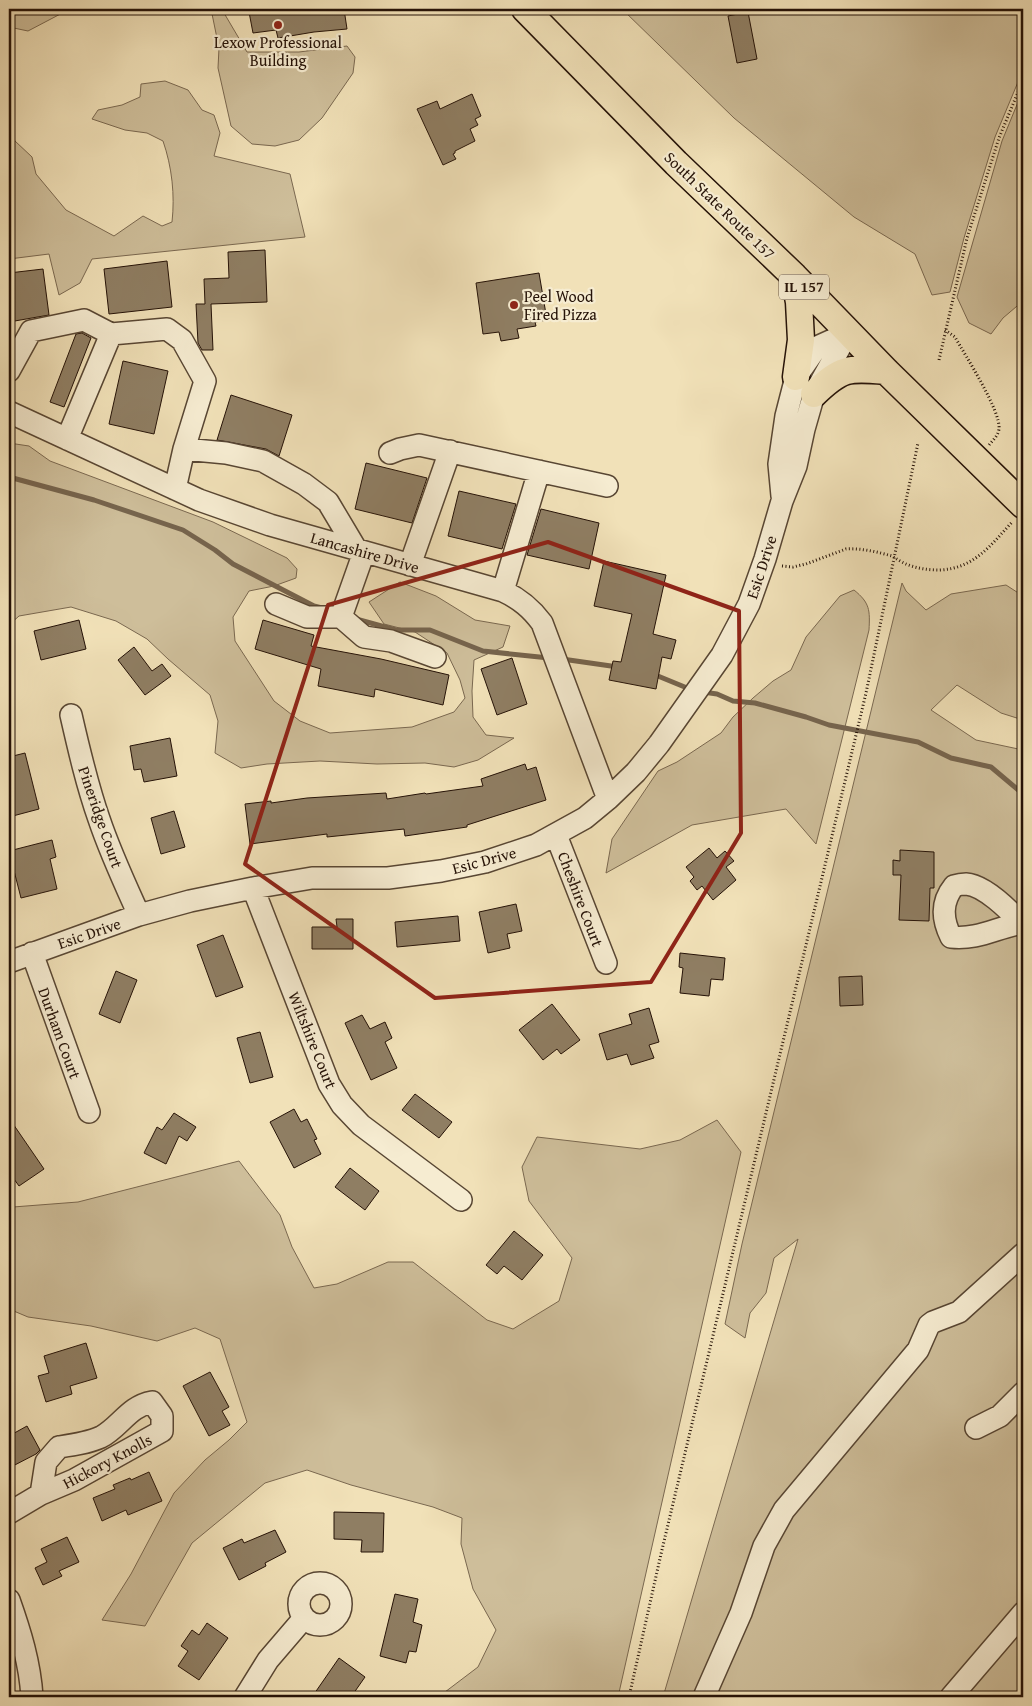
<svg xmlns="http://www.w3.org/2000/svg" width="1032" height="1706" font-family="'Gentium Book Plus',serif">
	<rect width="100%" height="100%" fill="#f1e1b8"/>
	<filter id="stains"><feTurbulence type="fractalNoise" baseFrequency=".004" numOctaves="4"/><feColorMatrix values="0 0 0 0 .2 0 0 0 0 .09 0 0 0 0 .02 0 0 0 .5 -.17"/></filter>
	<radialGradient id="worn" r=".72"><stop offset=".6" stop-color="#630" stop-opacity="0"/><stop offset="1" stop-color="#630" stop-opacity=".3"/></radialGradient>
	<path fill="#cebe9a" stroke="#7a6850" d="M9,9H78L68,10L28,31L9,27Z
		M211,9H224V13L247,52H299L347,46L355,57L353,73L322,118L299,140L275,146L252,144L231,126L218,68L219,48Z
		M622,9H1023V70L995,137L964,238L950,292L932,295L915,254L854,217L734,118Z
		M165,81L188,90L202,110L214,115L220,133L214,156L290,174L305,237L92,259L80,283L59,295L49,254L9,259V130L15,141L32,157L36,174L66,210L114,236L143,216L162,226L172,222C175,195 172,167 163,141L147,133L125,130L92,119L98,110L122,105L140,97L141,84Z
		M1023,90V301L1003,318L991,334L969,323L957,297L1002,141Z
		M9,443L29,446L50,461L213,522L287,558L297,569L296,578L274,586L249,591L233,617L235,641L274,701L300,721L330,733L412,727L454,712L465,698L460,680L447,653L415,632L384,624L369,602L400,582L436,596L475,620L510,626L503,647L474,660L472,691L473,717L486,735L514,738L478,760L454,767L425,763L377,764L320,761L267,764L241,768L215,753L218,721L210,695L168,659L147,639L116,621L71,607L19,616L9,625Z
		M902,583L906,591L926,610L951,594L1006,585L1023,596V720L1001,713L957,685L931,710L976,740L1023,750V1697H663L798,1239L774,1258L766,1293L750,1313L745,1338L725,1324L742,1244Z
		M854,590C870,603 870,610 869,630L816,844L786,809L692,825L606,873L612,839L658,771L677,762L721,733L733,717L753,698L773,681L791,670L806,637L840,596Z
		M717,1120L741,1152L618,1697H442L445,1692L478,1667L496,1630L473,1589L461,1544L462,1518L433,1507L351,1485L307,1470L265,1483L192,1543L145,1626L102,1620L131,1574L174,1493L205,1460L229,1440L247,1422L220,1339L195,1328L157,1341L91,1326L28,1317L9,1309V1211L13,1207L78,1202L239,1161L280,1215L292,1247L314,1288L337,1284L388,1262H413L487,1320L513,1329L559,1301L572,1258L529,1201L522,1167L537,1137L640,1149L680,1140Z"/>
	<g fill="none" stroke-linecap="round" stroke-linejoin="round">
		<path stroke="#76644d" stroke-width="5" d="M9,477L94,500L183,530L215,550L233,564L314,606L322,608
			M356,619L396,630H430L483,651L549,658
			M562,659L618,667
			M653,674L692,690
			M703,692L717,694L733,701L755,703L806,717L829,725L918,742L951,758L991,767L1023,794"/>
	</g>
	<path fill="#8f7e63" stroke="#251207" d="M273,9H344L347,29L314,32L278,38L276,30L253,33L249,12Z
		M748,12L757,59L737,63L728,16Z
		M472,94L481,116L475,119L478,125L470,129L475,141L455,151V153L453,154L456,159L443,165L417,109L437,101L440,109Z
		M265,250L267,302L211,304L213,350H202L198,343L196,304H205L204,279L229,278L228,252Z
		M167,261L172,307L109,314L104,269Z
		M43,269L49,315L9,322V273Z
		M539,273L547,320L535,322L536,326L517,329L519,338L501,341L499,332L483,334L476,283Z
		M82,333L91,338L64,407L50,402L76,334Z
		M123,361L168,371L154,434L109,424Z
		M231,395L292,415L279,456L266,449L217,440Z
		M366,463L427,478L412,523L355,509Z
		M459,491L516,504L502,549L448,536Z
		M541,509L599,523L589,569L527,555Z
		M604,561L666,575L653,634L676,640L671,659L662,657L656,689L609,680L613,661L621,662L632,614L594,606Z
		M79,620L86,649L41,660L34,631Z
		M263,620L314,635L311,646L381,659L449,675L443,705L375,689L374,697L318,686L321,669L255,649Z
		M134,647L152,671L162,664L171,676L145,695L118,660Z
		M512,658L527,704L497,715L481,669Z
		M170,738L177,776L144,782L141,769L134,770L130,746Z
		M25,753L39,809L9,817V757Z
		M525,764L527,770L536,767L546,800L467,825V827L405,836L404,829L327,837V834L250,844L245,804L271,801V803L307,798L386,793L387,799L425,793L426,794L483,786L481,779Z
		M174,811L185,847L161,854L151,818Z
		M52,840L56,857L50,859L57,889L21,898L9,851Z
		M709,848L717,858L725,851L734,861L726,867L736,880L713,900L702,886L697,890L690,881L694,877L686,867Z
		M900,850L934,852V888H930L929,921L899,920L901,875H893V860L900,861Z
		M516,904L522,931L507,934L510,948L488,953L479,912Z
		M458,916L460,941L397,947L395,922Z
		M336,919H353V949H312V927H337Z
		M223,935L243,987L216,997L197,945Z
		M680,953L725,958L723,980L711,979L709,996L680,993L683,968L679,967Z
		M116,971L137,980L120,1023L99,1014Z
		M862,976L863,1005L840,1006L839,977Z
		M552,1004L580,1040L561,1054L557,1049L543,1060L519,1030Z
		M649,1008L659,1042L649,1045L654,1058L631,1065L627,1054L607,1060L599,1034L632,1024L629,1014Z
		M362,1015L370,1029L385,1022L392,1038L385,1042L397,1068L371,1080L345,1023Z
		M260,1032L273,1077L250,1083L237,1038Z
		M415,1094L452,1122L439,1138L402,1110Z
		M294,1109L301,1122L307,1119L317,1139L314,1140L321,1154L294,1168L270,1122Z
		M174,1113L196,1127L187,1141L179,1136L166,1164L144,1153L157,1127L162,1130Z
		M9,1118L44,1169L19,1186L9,1172Z
		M350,1168L379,1191L365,1210L335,1187Z
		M514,1231L543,1255L522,1280L504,1266L497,1274L486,1265Z
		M86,1343L97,1378L70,1386L72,1394L46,1402L38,1376L49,1373L44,1356Z
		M210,1372L229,1407L222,1411L230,1425L209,1436L183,1386Z
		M27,1426L40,1450L36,1454L9,1468V1436Z
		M149,1472L162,1501L128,1515L126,1510L102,1521L93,1498L115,1489L113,1485L130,1478L131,1480Z
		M334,1512L384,1513L383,1552H361L362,1540L334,1539Z
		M275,1530L286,1552L265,1563L266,1566L239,1580L223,1548L242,1539L244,1543Z
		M67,1537L79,1562L59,1571L62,1576L43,1585L35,1568L47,1562L41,1549Z
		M395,1594L418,1599L413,1622L422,1625L416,1652L409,1651L406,1663L380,1656Z
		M207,1623L228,1638L199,1680L178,1666L188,1651L181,1646L192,1630L199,1635Z
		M339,1658L365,1677L351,1697H312Z"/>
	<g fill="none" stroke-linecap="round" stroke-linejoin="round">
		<g stroke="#584633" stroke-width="24">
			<path id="minor" d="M111,334L167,329L182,340L205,381L184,449L175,489
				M9,371L31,331L84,320L111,334L67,439
				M9,412L199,500L270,525L503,591C520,599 531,608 542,623L608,799
				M184,449L226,453L263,461L304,484L328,502L356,549
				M390,453L400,449L419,445L607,486
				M782,496L779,464L786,416L796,377L817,347L848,333
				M410,565L450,451
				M503,591L539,471
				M276,604L307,617H341L364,637L391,641L435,657
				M341,617L364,552
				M71,715C79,750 87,785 99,819C110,852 125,884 139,915
				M556,835L606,963
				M253,888L329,1084L342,1105L361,1125L461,1200
				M1021,923C1009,910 984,885 966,884C962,884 957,885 954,886C941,902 942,919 951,937C979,940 997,927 1023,923
				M32,953L89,1112
				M9,962L139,915L190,901L253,888L312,878H388L441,871L485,862L536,845L585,818L608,799L636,772L659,744L722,655L749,604L765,559L782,501L796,466L804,429L814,394L848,333
				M976,1428L1000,1416L1023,1393
				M9,1513L41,1494L74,1480L162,1431V1416L152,1402C129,1406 120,1427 101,1437C88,1443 73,1445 59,1447L46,1462L41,1494
				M299 1604a21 21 0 1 1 42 0a21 21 0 1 1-42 0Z
				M9,1600C20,1631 30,1663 32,1697
				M245,1697L268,1660L304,1618
				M704,1697L741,1613L764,1546L784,1510L918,1350L929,1325L933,1322L959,1312L1023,1254
				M951,1697L1023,1613"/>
		</g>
		<g stroke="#251207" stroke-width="29">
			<path id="major" d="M525,9L676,163L794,276L886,371L1023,505
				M794,276L799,302L801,340L796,377
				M814,394C842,367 848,368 886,371"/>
		</g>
		<path stroke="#251207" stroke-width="3" stroke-dasharray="1 2.5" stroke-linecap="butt" d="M945,330L955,337C965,355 1001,411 999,429C998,436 993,440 989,445
			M939,360L967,238L999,138L1023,80
			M782,566L793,567L806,564L846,549C861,548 878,552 892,556C895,558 898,560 902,562C913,568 927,570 939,570C974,569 991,545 1013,521
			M629,1697L661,1554L866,693L918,443"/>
		<use href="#minor" stroke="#f6ecd1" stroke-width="21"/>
		<use href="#major" stroke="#f1e1b8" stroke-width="26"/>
	</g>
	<path fill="none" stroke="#8f2418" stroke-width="4" stroke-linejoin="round" d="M548,542L739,611L741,833L651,982L435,998L245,864L328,605Z"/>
	<g fill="#8f2418" stroke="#f6ecd1" stroke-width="2">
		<circle cx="278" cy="25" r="5"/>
		<circle cx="514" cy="305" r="5"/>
	</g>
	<g text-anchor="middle" stroke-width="4.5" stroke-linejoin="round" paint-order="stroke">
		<rect fill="#f6ecd1" stroke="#645344" stroke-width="1" x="779" y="274.5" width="50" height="25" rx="4"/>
		<g font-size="15" font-weight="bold" fill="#251207">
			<text x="804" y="292">IL 157</text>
		</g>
		<g font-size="16" fill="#251207" stroke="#f6ecd1">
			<text x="278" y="48">Lexow Professional<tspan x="278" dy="18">Building</tspan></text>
			<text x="524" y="302" text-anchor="start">Peel Wood<tspan x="524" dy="18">Fired Pizza</tspan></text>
		</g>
		<g font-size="16" fill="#251207" stroke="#f6ecd1">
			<text transform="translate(720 205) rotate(44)" y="6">South State Route 157</text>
			<text transform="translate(365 552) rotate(16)" y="6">Lancashire Drive</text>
			<text transform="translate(761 567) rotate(-72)" y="6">Esic Drive</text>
			<text transform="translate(101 817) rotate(71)" y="6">Pineridge Court</text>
			<text transform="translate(484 860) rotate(-15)" y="6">Esic Drive</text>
			<text transform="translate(581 899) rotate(69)" y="6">Cheshire Court</text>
			<text transform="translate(89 933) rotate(-19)" y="6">Esic Drive</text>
			<text transform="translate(60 1033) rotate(70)" y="6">Durham Court</text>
			<text transform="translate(313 1040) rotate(68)" y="6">Wiltshire Court</text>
			<text transform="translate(107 1461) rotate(-28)" y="6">Hickory Knolls</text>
		</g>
	</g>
	<rect width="1032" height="1706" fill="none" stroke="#f1e1b8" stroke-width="30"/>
	<rect x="10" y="10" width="1012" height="1686" fill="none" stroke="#251207" stroke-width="2.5"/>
	<rect x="15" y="15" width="1002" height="1676" fill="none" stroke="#251207"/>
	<rect width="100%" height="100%" filter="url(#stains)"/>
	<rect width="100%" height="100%" fill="url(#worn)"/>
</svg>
